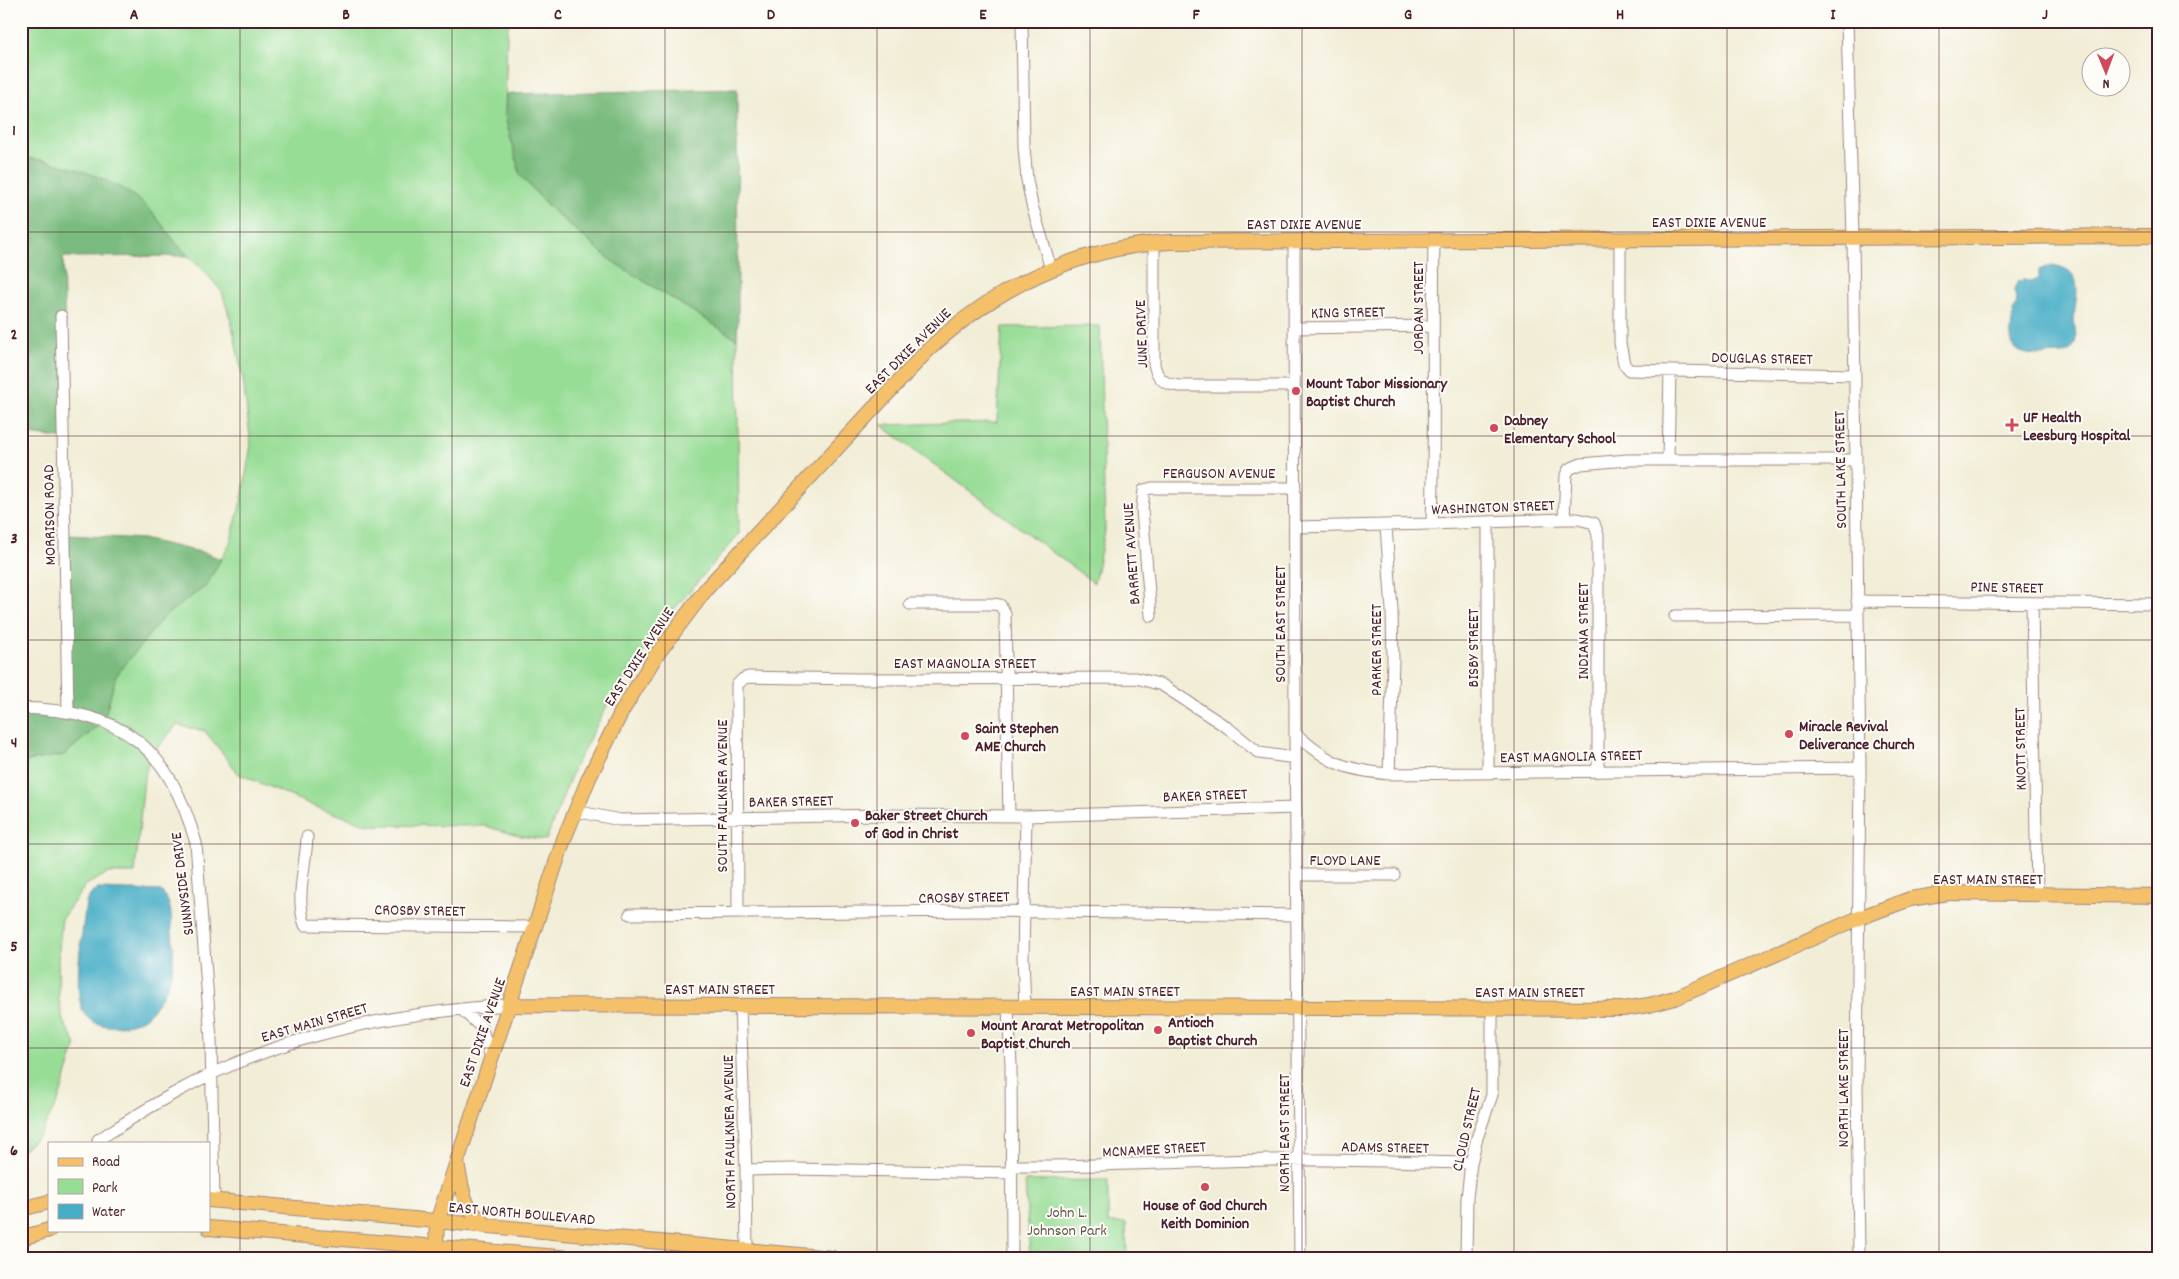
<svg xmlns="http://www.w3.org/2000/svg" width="2179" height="1279" font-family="Dekko,sans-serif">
	<rect width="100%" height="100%" fill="#fdfcf7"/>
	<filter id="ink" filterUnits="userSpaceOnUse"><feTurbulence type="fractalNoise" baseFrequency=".02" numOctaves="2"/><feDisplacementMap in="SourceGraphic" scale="10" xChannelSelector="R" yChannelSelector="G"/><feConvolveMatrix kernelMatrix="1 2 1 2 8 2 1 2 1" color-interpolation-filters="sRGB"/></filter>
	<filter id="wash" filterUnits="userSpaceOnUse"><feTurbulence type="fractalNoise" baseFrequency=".0096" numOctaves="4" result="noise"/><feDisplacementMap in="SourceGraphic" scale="20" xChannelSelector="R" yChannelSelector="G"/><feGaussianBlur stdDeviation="1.12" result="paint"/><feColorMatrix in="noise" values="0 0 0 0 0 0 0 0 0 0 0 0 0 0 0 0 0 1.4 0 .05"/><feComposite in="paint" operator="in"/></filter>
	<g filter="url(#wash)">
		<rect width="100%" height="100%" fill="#f1edd6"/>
		<path fill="#98dd96" stroke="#717e60" d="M21,21H510L507,30L505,116L521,176L552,210L612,261L737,339L739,534L664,621L609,702L574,768L546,840L515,835L486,826L369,825L316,807L239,774L205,731L177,725L156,749L132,729L105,715L116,676L164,616L206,586L230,543L242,498L251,445L243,379L232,325L222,292L206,273L178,246L150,210L96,176L43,160L21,158Z
			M1100,326L1105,531L1094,583L881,425L997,422L1002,327Z
			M99,725L127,738L150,757L144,778L135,873H108L86,885L62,918L58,959L59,999L63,1021L76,1044L59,1099L40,1135L21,1151V762L64,755Z
			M1108,1180V1223H1126L1127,1258H1030L1025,1181Z"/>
		<path fill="#7abc7f" stroke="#626e55" d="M737,89L738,318L737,339L612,261L552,210L520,175L505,116L506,94Z
			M21,158C62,161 123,180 151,211C164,226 174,242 188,256L63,257L67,439L21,433Z
			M68,535L142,539L205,553L221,559L206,586L164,616L116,676L105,715L65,706Z
			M21,713L57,715L99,725L64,755L21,762Z"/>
		<path fill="#47adc6" stroke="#486678" d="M2051,265C2086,269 2076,293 2074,318C2074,327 2078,336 2074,345C2072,350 2068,352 2062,354C2041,354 2008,362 2011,331C2012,321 2011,312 2017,303L2014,290L2018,281L2024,280L2031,282L2039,279V270Z
			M98,889L161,891C172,902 171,915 172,930C174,954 175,975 162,996C158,1003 151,1012 146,1017C129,1029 90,1032 82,1009C73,982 83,931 86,902L91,894Z"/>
	</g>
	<g filter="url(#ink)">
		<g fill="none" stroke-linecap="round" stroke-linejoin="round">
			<g stroke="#9e8680" stroke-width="13">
				<path id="minor" d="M1022,21L1024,147L1027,180L1032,205L1051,269
					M1847,21L1853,238L1860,768L1857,1082L1859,1258
					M1620,239V343L1624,364L1629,370L1854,375
					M1294,241L1295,733L1300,1258
					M1154,243V364C1157,379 1165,385 1180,386H1294
					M61,316L68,712
					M1294,328L1432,326
					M1668,460L1670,372
					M1564,519L1566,475L1569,469L1581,464L1627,460H1855
					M1488,522V773
					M1432,524C1435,430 1432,335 1434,241
					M1386,526L1392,610L1393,661L1389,774
					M1295,527L1432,524L1564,519H1578L1594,523L1598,535V770
					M1857,601L2158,604
					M2032,603L2037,895
					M910,604H992L1000,605L1005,613L1009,816
					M1151,616L1142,510L1144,490L1152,488H1295
					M1675,616L1857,615
					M21,708C123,711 168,745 196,843L211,1040L214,1201
					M1295,733C1328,763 1344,770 1389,774L1860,768
					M575,811L620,820L881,815L1026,816L1296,808
					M307,837C306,866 295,897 305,925L535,927
					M1297,875H1394
					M738,912L737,685L743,679L748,677L858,679L1136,678L1162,685L1228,728L1259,753L1295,758
					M630,914L980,911L1297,915
					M740,1006L746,1170L747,1258
					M1008,1007L1011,1065L1012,1258
					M1025,1007L1023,957L1026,816
					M461,1009L481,1027L491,1057
					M98,1140C123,1124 147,1108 173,1094C277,1035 392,1013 509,1005
					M1011,1166C1097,1167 1183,1161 1270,1160C1337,1159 1404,1162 1471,1163
					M746,1170L793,1169L1011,1173
					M436,1258V1247
					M1466,1258L1467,1198L1471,1163L1477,1138L1492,1095V1008"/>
			</g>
			<g stroke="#9e8680" stroke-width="16">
				<path id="major" d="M509,1005L1623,1009L1649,1005L1675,998L1859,918L1910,899L1948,893L2158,896
					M457,1163C463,1192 462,1208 488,1226
					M209,1200L832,1258
					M21,1209L49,1202
					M209,1228L570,1258
					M21,1238L49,1230
					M436,1247L437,1222L564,839L589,778L622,711L655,657L707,588L926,352C993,288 1076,248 1169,242L2158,236"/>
			</g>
			<use href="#minor" stroke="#fff" stroke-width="11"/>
			<use href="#major" stroke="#f4c16a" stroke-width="14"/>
		</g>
	</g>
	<path fill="none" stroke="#4a1f2b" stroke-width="1" stroke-opacity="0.55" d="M240,21V1258M452,21V1258M665,21V1258M877,21V1258M1090,21V1258M1302,21V1258M1514,21V1258M1727,21V1258M1939,21V1258M21,232H2158M21,436H2158M21,640H2158M21,844H2158M21,1048H2158"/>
	<g fill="#d1495b" stroke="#fdfcf7" stroke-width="2">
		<circle cx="1296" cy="391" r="5"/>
		<path d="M2009.5 417.5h5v5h5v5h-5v5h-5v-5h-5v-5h5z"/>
		<circle cx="1494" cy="428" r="5"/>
		<circle cx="1789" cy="734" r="5"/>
		<circle cx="965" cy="736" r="5"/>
		<circle cx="855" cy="823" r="5"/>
		<circle cx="1158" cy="1030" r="5"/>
		<circle cx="971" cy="1033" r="5"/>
		<circle cx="1205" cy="1187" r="5"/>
	</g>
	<g text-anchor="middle" stroke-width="4" stroke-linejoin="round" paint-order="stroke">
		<g font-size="16" fill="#4a1f2b" stroke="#fdfcf7">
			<text x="1709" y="227">EAST DIXIE AVENUE</text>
			<text x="1304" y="229">EAST DIXIE AVENUE</text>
			<text transform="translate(1417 308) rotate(-90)" y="6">JORDAN STREET</text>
			<text transform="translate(1348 311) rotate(-1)" y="6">KING STREET</text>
			<text transform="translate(1140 334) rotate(-92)" y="6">JUNE DRIVE</text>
			<text transform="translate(907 350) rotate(-45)" y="6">EAST DIXIE AVENUE</text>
			<text transform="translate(1762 357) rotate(1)" y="6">DOUGLAS STREET</text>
			<text transform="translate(1839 470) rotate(-91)" y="6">SOUTH LAKE STREET</text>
			<text x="1219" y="478">FERGUSON AVENUE</text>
			<text transform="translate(1493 506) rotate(-2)" y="6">WASHINGTON STREET</text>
			<text transform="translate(48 515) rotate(-91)" y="6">MORRISON ROAD</text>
			<text transform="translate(1130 554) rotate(-94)" y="6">BARRETT AVENUE</text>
			<text transform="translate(2007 586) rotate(1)" y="6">PINE STREET</text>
			<text transform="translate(1279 624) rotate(-90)" y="6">SOUTH EAST STREET</text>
			<text transform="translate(1582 631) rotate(-90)" y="6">INDIANA STREET</text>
			<text transform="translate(1472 648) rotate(-90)" y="6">BISBY STREET</text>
			<text transform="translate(1375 650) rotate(-90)" y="6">PARKER STREET</text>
			<text transform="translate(638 656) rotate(-57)" y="6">EAST DIXIE AVENUE</text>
			<text x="965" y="668">EAST MAGNOLIA STREET</text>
			<text transform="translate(2019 749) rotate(-91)" y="6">KNOTT STREET</text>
			<text transform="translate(1571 755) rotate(-1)" y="6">EAST MAGNOLIA STREET</text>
			<text transform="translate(1205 794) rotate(-2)" y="6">BAKER STREET</text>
			<text transform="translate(721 796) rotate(-90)" y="6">SOUTH FAULKNER AVENUE</text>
			<text transform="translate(791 800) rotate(-1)" y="6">BAKER STREET</text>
			<text x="1345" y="865">FLOYD LANE</text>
			<text x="1988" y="884">EAST MAIN STREET</text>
			<text transform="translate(181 884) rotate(-97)" y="6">SUNNYSIDE DRIVE</text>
			<text transform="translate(964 896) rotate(-1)" y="6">CROSBY STREET</text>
			<text transform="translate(420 909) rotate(1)" y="6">CROSBY STREET</text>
			<text x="720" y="994">EAST MAIN STREET</text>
			<text x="1125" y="996">EAST MAIN STREET</text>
			<text x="1530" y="997">EAST MAIN STREET</text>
			<text transform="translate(314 1021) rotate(-16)" y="6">EAST MAIN STREET</text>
			<text transform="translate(481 1032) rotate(-71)" y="6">EAST DIXIE AVENUE</text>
			<text transform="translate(1842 1088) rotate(-90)" y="6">NORTH LAKE STREET</text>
			<text transform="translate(1465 1129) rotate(-77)" y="6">CLOUD STREET</text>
			<text transform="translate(728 1132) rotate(-91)" y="6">NORTH FAULKNER AVENUE</text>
			<text transform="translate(1283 1133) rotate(-90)" y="6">NORTH EAST STREET</text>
			<text transform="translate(1385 1146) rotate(1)" y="6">ADAMS STREET</text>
			<text transform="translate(1154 1148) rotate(-3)" y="6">MCNAMEE STREET</text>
			<text transform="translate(522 1212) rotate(5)" y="6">EAST NORTH BOULEVARD</text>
		</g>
		<g font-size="16" font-weight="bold" fill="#4a1f2b" stroke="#fdfcf7" text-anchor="start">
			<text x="1306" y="388">Mount Tabor Missionary<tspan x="1306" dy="18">Baptist Church</tspan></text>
			<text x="2023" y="422">UF Health<tspan x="2023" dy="18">Leesburg Hospital</tspan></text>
			<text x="1504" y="425">Dabney<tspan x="1504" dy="18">Elementary School</tspan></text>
			<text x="1799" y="731">Miracle Revival<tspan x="1799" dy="18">Deliverance Church</tspan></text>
			<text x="975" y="733">Saint Stephen<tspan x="975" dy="18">AME Church</tspan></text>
			<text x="865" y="820">Baker Street Church<tspan x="865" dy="18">of God in Christ</tspan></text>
			<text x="1168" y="1027">Antioch<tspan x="1168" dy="18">Baptist Church</tspan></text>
			<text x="981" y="1030">Mount Ararat Metropolitan<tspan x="981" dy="18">Baptist Church</tspan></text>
			<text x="1205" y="1210" text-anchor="middle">House of God Church<tspan x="1205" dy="18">Keith Dominion</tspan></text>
		</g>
		<g font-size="16" fill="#61584b" stroke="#fdfcf7">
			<text x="1067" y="1217">John L.<tspan x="1067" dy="18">Johnson Park</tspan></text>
		</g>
	</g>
	<rect width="2179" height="1279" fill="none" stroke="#fdfcf7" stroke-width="55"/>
	<rect x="48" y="1142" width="162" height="90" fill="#fdfcf7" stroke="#b5a4a5"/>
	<rect x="58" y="1158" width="25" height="8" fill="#f4c16a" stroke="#b5a4a5"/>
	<text x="92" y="1166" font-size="15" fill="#4a1f2b">Road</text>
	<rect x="58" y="1179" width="25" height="15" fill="#98dd96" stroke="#b5a4a5"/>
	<text x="92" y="1192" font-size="15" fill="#4a1f2b">Park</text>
	<rect x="58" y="1204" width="25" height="15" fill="#47adc6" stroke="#b5a4a5"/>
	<text x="92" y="1216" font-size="15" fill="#4a1f2b">Water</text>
	<g transform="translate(2106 72) rotate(179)"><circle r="24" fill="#fdfcf7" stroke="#b5a4a5"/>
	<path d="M0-4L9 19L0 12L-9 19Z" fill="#d1495b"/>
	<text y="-8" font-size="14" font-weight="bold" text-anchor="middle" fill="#4a1f2b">N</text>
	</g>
	<rect x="28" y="28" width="2124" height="1224" fill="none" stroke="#4a1f2b" stroke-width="2"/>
	<g font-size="16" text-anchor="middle" font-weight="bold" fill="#4a1f2b">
		<text x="134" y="19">A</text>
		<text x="346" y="19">B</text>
		<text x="558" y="19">C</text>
		<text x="771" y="19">D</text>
		<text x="983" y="19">E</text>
		<text x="1196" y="19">F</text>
		<text x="1408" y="19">G</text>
		<text x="1620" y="19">H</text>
		<text x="1833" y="19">I</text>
		<text x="2045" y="19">J</text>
		<text x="14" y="135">1</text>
		<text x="14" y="339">2</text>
		<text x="14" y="543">3</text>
		<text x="14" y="747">4</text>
		<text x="14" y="951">5</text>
		<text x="14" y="1155">6</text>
	</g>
</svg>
